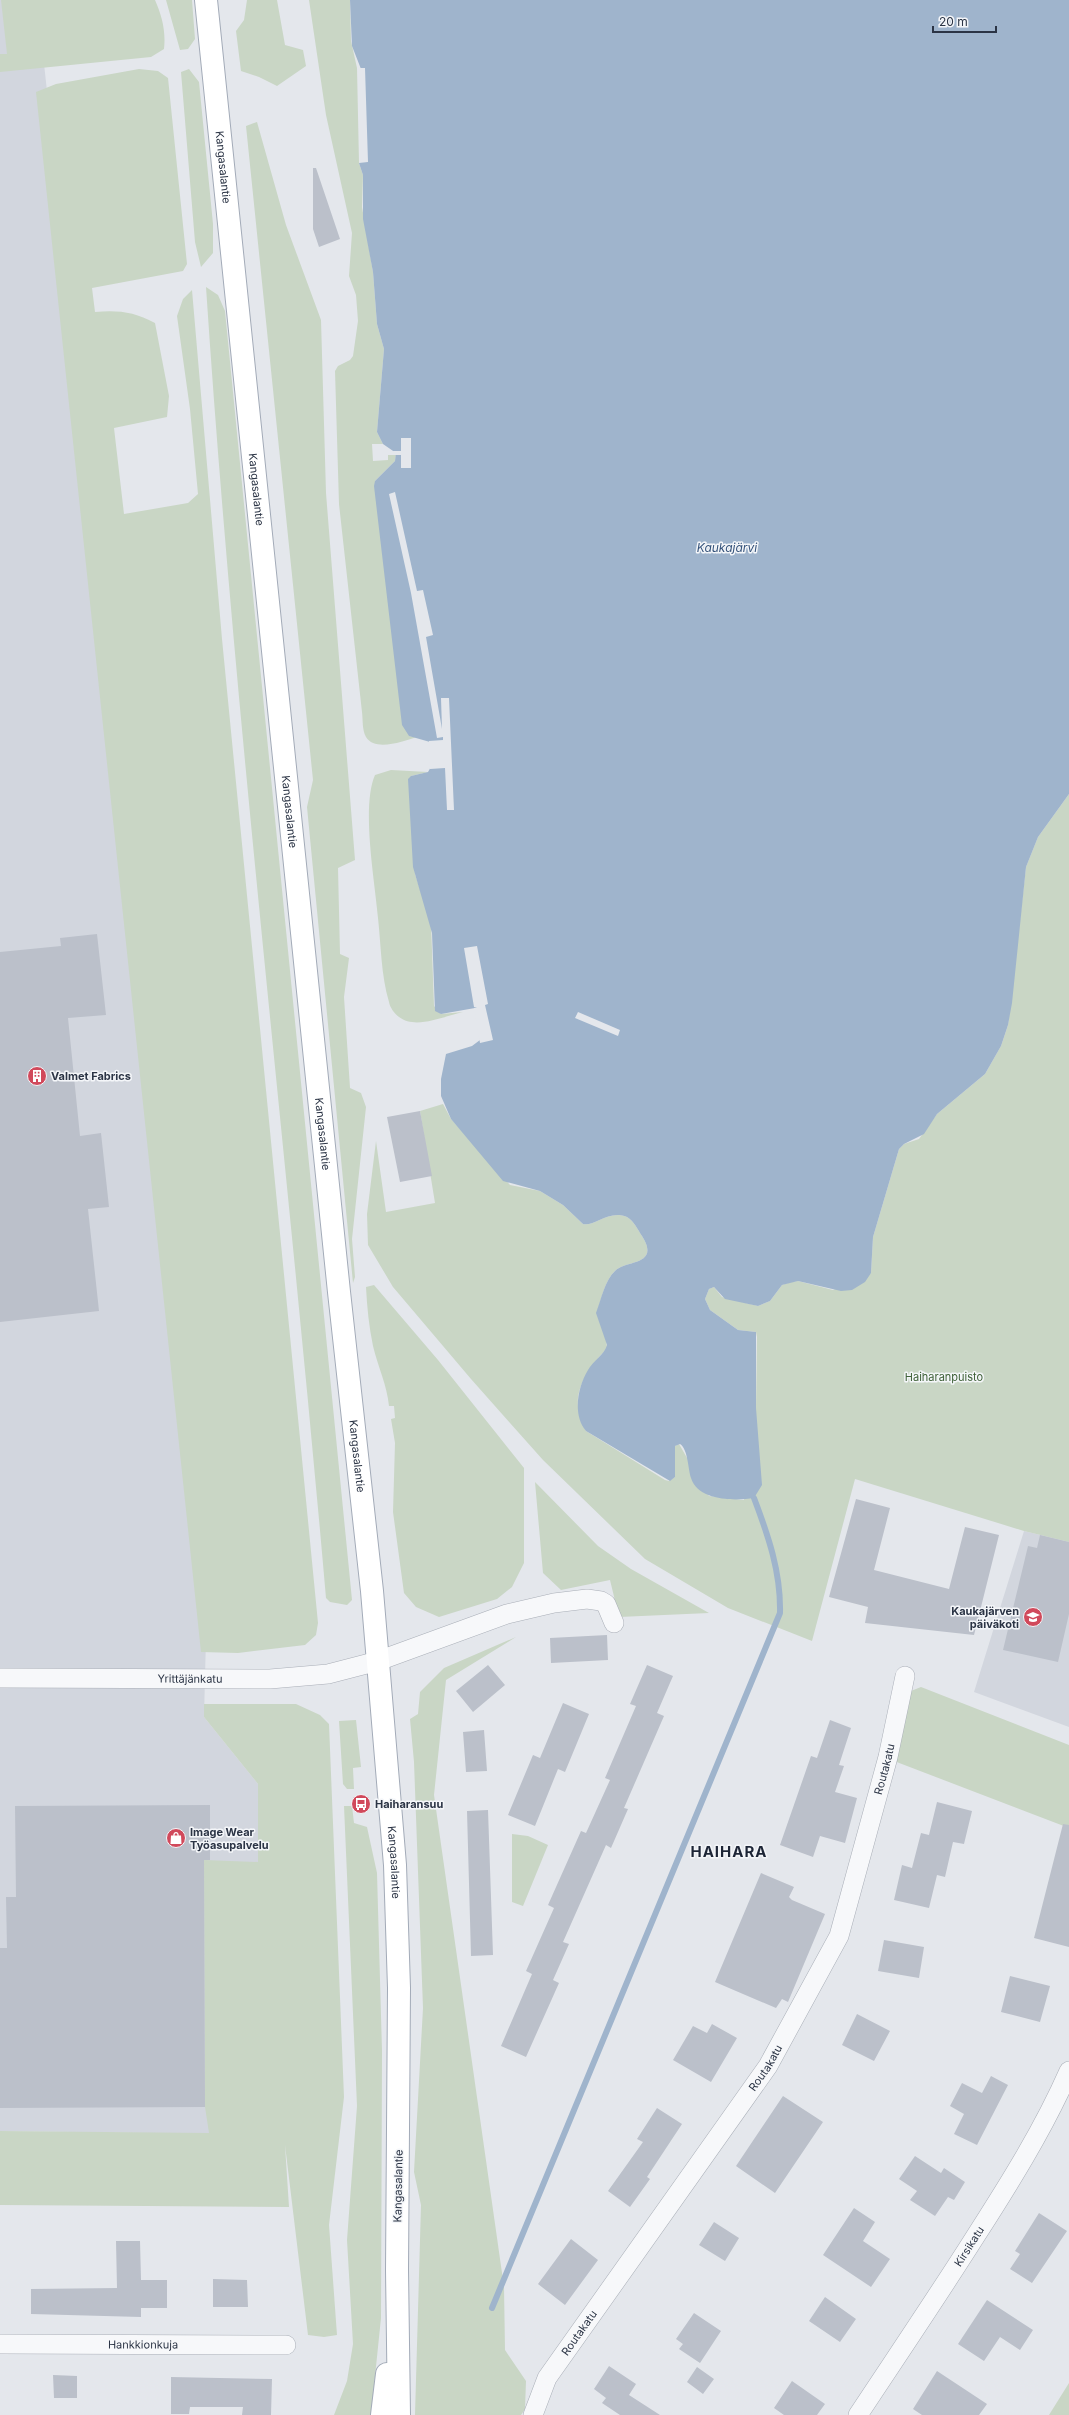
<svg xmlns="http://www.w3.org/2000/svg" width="1069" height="2415" font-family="Inter,sans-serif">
	<rect width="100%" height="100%" fill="#e4e7ec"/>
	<path fill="#d2d6de" d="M0,0H37L208,1558L204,1717L258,1784L284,2135L0,2131Z
		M1024,1531L1069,1542V1727L974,1692Z"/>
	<path fill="#c9d6c5" d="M1,0H155C162,16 166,31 164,49L151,57L0,72V54H7Z
		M166,0H192L195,39L188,49L180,50Z
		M247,0H277L285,45L303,50L306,66L277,86L259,77L241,71L236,31L244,20Z
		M309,0H350L351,41L357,68L359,163L363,175L362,207L373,272L377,324L384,349L377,432L383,444H372L373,461L388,460V455H396L395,461L375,481L409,736L417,737C404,741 375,752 366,737C362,730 363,720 362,712L339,504L335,371L338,366L350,360L353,356L358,321L356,295L349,276L352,233L326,115Z
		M139,69L158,71L168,78L187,264L183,271L92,288L95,312C119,310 134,312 155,323L169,396L167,417L114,428L124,514L188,503L198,494L190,409L177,316L183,299L192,290L222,639L318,1623L316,1635L305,1645L238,1653L201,1652L36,92L56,84Z
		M189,69L199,82L213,224V253L201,267L195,242L181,72Z
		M257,122L286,225L321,320L326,493L355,860L338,868L340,954L349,958L344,997L350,1088L361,1093L366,1107L352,1239L355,1277L353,1283L307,807L313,780L246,126Z
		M206,287L218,295L225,311L352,1600L347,1605L330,1602L326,1598C288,1161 235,725 206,287Z
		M391,770L428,772L411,776L415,874L431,923L434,1006L441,1014L463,1012C444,1016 416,1030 399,1017C395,1014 390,1008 389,1002C381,975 381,945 378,918C375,882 361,807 375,775Z
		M1069,794V1542L1024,1531L855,1479L812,1641L728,1608L645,1559L543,1460L471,1379L393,1287L368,1245L367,1214L376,1141L386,1212L435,1203L420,1111L443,1104L451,1119L510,1185L540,1191L563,1205L583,1224C594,1227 609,1209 627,1217C634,1221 638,1230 642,1236C661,1266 625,1260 615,1271C605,1280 601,1300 597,1313L606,1339L607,1348C584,1374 567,1397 586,1431L665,1480L669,1481L675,1477V1446L679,1444L709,1496L744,1500L756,1408L757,1337L756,1332L738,1330L710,1310L705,1299L709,1289L714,1287L722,1297L758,1306L770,1301L782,1285L791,1282L798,1281L833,1290L871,1273L873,1237L899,1149L904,1144L919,1139L937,1114L985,1074L1001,1046L1008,1025L1026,867L1038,837Z
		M374,1285L438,1360L524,1468V1563L512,1587L497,1599L439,1617L416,1607L404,1593L393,1512L395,1443L391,1419L395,1418L394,1406H389C387,1385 378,1367 373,1346C369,1327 367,1307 366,1287Z
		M535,1482L598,1546L631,1569L709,1613L619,1617L610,1580L561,1590L543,1573Z
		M516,1637L446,1680L434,1795L504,2287L505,2350L526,2381L525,2409L521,2415H415L421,2205L414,2172L423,2008L414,1762L410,1719L418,1714L420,1692L444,1668Z
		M921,1687L1069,1745V1828L894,1761L906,1693Z
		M204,1704H296L320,1715L329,1724L344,2097L329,2225L337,2335L324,2337L308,2335L285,2145L289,2207L0,2205V2131L209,2133L205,2107L204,1860L258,1862V1784L204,1717Z
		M356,1720L361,1767L353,1768L354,1789H347L343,1784L339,1721Z
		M344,1806H352L354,1823L367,1827L377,1873L382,2051L381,2318L371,2415H334L347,2381L353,2344L347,2240L357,2106Z
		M512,1834L528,1836L548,1845L523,1906L512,1902Z
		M1069,2383V2415H1049Z"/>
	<path fill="#9fb4cc" d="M350,0H1069V794L1038,837L1026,867L1012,1003L1008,1025L1001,1046L985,1074L937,1114L924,1134L904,1144L899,1149L873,1237L871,1273L865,1282L852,1290L841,1291L798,1281L782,1285L770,1301L758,1306L725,1299L714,1287L709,1289L705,1299L710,1310L738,1330L756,1332V1408L762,1485L754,1498C735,1501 698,1501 691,1478C688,1469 688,1449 680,1444L675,1446V1477L670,1481L586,1431C572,1415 578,1386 588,1370C593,1361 605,1354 607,1345L596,1313C601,1300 605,1280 615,1271C625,1260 661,1266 642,1236C638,1230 634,1221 627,1217C609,1209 594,1227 583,1224L563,1205L540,1191L503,1181L451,1119L441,1096V1079L446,1054L472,1046L480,1040L479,1019L475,1008L441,1014L435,1011L432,933L413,867L408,779L411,776L428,772L432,765L430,742L409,736L402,725L374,486L375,481L395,461L396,453L383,444L377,432L384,349L377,324L373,272L363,219V175L359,163L361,69L352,46Z"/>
	<path fill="#e4e7ec" d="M359,68H365L368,162L359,163Z
		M401,438H411V468H401V455H394L393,451H401Z
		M395,492L417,591L423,590L433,635L426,637L442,729L441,698H449L454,810H447L445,768L430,769L429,741L443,740V737L437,738L411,593L389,494Z
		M477,946L488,1004L485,1005L493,1040L480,1043L474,1008L477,1007H474L464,948Z
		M578,1012L620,1030L618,1036L575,1018Z"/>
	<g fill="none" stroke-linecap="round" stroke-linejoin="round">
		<path stroke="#9fb4cc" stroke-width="6" d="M492,2308L780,1613C781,1572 768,1535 754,1498"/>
	</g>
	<path fill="#bbc0ca" d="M313,168H316L340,239L319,247L313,229Z
		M97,934L106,1015L68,1018L80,1136L101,1133L109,1207L88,1209L99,1311L0,1322V952L61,946L60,938Z
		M420,1111L432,1176L400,1182L387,1117Z
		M856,1499L890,1508L874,1570L949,1589L965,1527L999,1535L974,1635L865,1623L868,1607L829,1597Z
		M1040,1535L1069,1542V1614L1058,1662L1003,1650L1028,1546L1037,1548Z
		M607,1635L608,1660L551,1663L550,1638Z
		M488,1665L505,1685L473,1712L456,1691Z
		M647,1665L673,1676L657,1713L664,1716L624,1808L628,1809L611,1848L606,1845L563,1942L569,1944L553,1980L559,1983L526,2057L501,2046L532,1974L526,1971L554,1908L548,1905L581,1831L586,1833L610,1780L605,1778L636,1706L630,1704Z
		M563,1703L589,1714L565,1772L558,1769L535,1826L508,1815L533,1755L540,1758Z
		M830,1720L851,1728L839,1765L844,1766L835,1792L857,1798L845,1843L820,1836L813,1857L780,1845L811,1756L817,1758Z
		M484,1730L487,1771L466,1772L463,1732Z
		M937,1802L972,1811L964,1844L953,1842L945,1877L937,1875L929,1908L894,1900L902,1865L912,1868L921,1833L929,1835Z
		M210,1805V1860H204L205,2107L0,2108V1948H7L6,1897H16L15,1806Z
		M488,1810L493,1955L471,1956L467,1811Z
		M1063,1824L1069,1825V1947L1034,1938Z
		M761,1873L794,1887L789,1897L792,1900L825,1914L788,2002L782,1999L776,2008L715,1982Z
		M884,1940L924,1947L919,1978L878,1971Z
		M1010,1976L1050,1986L1040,2022L1001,2012Z
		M857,2014L890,2031L874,2061L842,2045Z
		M712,2024L737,2038L711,2082L673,2060L693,2026L707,2033Z
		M991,2076L1008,2085L977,2145L954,2134L964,2114L950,2106L962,2083L982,2093Z
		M783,2096L823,2122L775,2193L736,2166Z
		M657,2108L682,2124L647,2177L650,2179L630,2207L608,2191L643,2142L637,2139Z
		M915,2156L941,2173L944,2168L965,2182L954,2200L948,2197L935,2216L910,2200L917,2191L899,2179Z
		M854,2208L875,2222L863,2241L890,2259L871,2287L823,2255Z
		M1039,2213L1067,2231L1032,2283L1010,2269L1020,2254L1015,2251Z
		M714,2222L739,2238L725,2261L699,2245Z
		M571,2239L598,2260L565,2305L538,2284Z
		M116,2241H140L141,2280H167V2308H141V2317L31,2314V2289L117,2288Z
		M213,2279L247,2280L248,2307H213Z
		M825,2297L856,2319L840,2342L809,2321Z
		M987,2300L1033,2330L1020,2350L1000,2337L984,2361L958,2344Z
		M694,2313L721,2331L700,2363L679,2349L683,2344L676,2339Z
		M609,2366L636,2384L629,2395L660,2415H620L602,2403L606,2398L594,2389Z
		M697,2367L714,2379L703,2394L687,2382Z
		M937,2371L987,2404L979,2415H922L913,2409Z
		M53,2375L77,2376V2398H54Z
		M171,2377L272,2379L271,2415H242L243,2407H190L189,2414H171Z
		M792,2381L825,2404L817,2415H784L774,2408Z"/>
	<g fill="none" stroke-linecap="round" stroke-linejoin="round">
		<g stroke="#a9aeb7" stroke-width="20">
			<g id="minor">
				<path id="s1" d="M0,1678L270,1679L328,1674L378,1661L507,1614L554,1603L587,1599L601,1601L606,1604L614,1623"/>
				<path id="s2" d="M0,2344L286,2345"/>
				<path id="s3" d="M533,2415L547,2378L768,2066L839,1936L888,1757L905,1676"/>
				<path id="s4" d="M858,2415C897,2356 937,2297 975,2237C1009,2184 1043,2130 1069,2071"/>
			</g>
		</g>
		<g stroke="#a3abb8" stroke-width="24">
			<g id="primary">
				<path id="s5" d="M206,0L339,1292L372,1591L395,1865L399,1988L397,2270L399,2415"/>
				<path d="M382,2415L387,2374"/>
			</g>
		</g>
		<use href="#minor" stroke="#f7f8fa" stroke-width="19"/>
		<use href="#primary" stroke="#fff" stroke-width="22"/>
	</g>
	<defs>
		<g id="building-disc" transform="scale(1)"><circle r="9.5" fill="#d1495b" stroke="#f4f6f9"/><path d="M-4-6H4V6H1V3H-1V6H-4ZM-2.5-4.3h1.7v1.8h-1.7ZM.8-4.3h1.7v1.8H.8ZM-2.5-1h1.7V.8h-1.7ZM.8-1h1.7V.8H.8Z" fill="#fff"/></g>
		<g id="school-disc" transform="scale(1)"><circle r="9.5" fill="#d1495b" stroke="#f4f6f9"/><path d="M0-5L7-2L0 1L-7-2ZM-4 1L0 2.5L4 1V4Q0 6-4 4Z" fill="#fff"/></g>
		<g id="bus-disc" transform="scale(1)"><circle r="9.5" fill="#d1495b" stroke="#f4f6f9"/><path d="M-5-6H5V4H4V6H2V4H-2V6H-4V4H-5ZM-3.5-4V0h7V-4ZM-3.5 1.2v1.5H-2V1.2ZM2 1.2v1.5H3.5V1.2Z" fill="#fff"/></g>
		<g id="shop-disc" transform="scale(1)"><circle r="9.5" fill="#d1495b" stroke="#f4f6f9"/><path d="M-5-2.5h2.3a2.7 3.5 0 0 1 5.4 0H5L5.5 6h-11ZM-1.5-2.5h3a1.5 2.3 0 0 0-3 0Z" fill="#fff"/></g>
	</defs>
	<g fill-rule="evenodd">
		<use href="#building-disc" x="37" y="1076"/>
		<use href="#school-disc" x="1033" y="1617"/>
		<use href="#bus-disc" x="361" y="1804"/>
		<use href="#shop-disc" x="176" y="1838"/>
	</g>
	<g text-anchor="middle" stroke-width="3" stroke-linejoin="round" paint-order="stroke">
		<g font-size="11" fill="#2b3445" stroke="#f4f6f9">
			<text dy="4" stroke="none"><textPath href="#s5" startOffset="168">Kangasalantie</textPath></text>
			<text dy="4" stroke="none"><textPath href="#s5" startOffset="492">Kangasalantie</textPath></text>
			<text dy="4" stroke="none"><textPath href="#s5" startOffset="816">Kangasalantie</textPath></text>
			<text dy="4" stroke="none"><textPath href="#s5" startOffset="1140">Kangasalantie</textPath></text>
			<text dy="4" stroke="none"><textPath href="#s5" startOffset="1464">Kangasalantie</textPath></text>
			<text dy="4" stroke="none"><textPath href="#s1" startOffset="190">Yrittäjänkatu</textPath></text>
			<text dy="4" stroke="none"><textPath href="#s3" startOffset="743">Routakatu</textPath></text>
			<text dy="4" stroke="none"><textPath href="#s5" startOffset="1872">Kangasalantie</textPath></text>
			<text dy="4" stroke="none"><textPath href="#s3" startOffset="419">Routakatu</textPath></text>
			<text transform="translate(398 2186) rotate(-89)" y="4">Kangasalantie</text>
			<text dy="4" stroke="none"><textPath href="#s4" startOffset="202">Kirsikatu</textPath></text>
			<text dy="4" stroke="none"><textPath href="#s3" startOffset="95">Routakatu</textPath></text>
			<text dy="4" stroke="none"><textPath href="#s2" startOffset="143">Hankkionkuja</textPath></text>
		</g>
		<g font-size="11" font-weight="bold" fill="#2b3445" stroke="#f4f6f9" text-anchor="start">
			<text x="51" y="1080">Valmet Fabrics</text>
			<text x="1019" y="1615" text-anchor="end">Kaukajärven<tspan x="1019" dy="13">päiväkoti</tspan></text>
			<text x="375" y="1808">Haiharansuu</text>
			<text x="190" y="1836">Image Wear<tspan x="190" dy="13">Työasupalvelu</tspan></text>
		</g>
		<g font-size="11" fill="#3f6138" stroke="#f4f6f9">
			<text x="944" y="1381">Haiharanpuisto</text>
		</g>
		<g font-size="12" font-style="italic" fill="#34527a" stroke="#f4f6f9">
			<text x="727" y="552">Kaukajärvi</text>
		</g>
		<g font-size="15" font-weight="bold" letter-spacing="1" fill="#1d2536" stroke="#f4f6f9">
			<text x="729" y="1857">HAIHARA</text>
		</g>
	</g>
	<path d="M933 26v6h63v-6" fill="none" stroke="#2b3445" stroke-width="2"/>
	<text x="939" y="26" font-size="12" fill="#2b3445" stroke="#f4f6f9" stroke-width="3" paint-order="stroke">20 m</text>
</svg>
